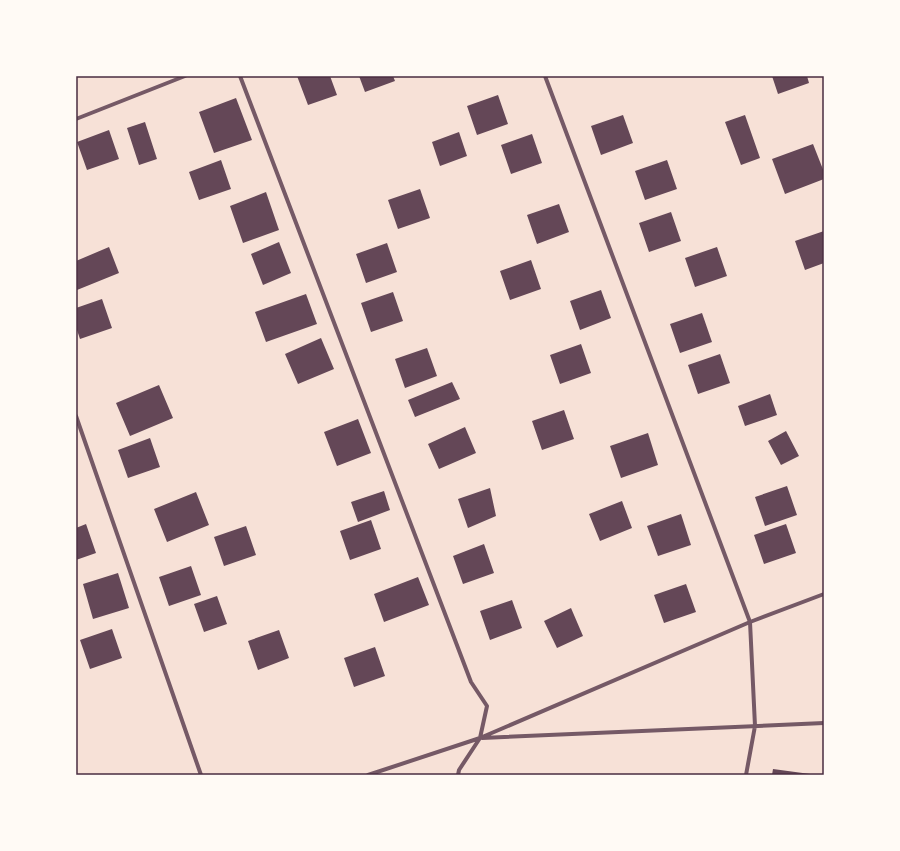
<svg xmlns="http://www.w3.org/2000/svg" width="900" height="851" font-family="'Golos Text',sans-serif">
	<rect width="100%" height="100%" fill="#f7e1d7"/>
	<path fill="#644757" d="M297,76H330L337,95L308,105Z
		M359,76H393L395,81L365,92Z
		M772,76H807L809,83L778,94Z
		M498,95L508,124L477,135L467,106Z
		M236,98L252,140L214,153L199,112Z
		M623,115L633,143L601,155L591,126Z
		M745,115L760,158L741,165L725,122Z
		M145,122L157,159L139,165L127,128Z
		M109,130L119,159L87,170L77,142Z
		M459,132L467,156L440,166L432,142Z
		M532,134L542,163L511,174L501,145Z
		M813,144L824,172V179L785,194L772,159Z
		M221,160L231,189L199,200L189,172Z
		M667,160L677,189L645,200L635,171Z
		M420,189L430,218L398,229L388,200Z
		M266,192L279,230L243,243L230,206Z
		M559,204L569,232L537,244L527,215Z
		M671,212L681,241L649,252L639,223Z
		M824,231V263L805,270L795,241Z
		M279,242L291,273L263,285L251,254Z
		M387,243L397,272L366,283L356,254Z
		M109,247L119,273L77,290L76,261Z
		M717,247L727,276L695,287L685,258Z
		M531,260L541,289L510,300L500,271Z
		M601,290L611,318L580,330L570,301Z
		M393,292L403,321L371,332L361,303Z
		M306,294L317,324L266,342L255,312Z
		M102,299L112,328L80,339L76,327V308Z
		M702,313L712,342L680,353L670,324Z
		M321,338L334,369L298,384L285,354Z
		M581,344L591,373L560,384L550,355Z
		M427,348L437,376L405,388L395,359Z
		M720,354L730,383L698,394L688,365Z
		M452,382L460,399L415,417L408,400Z
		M159,385L173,418L130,436L116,403Z
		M770,394L777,415L745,426L738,406Z
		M564,410L574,439L542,450L532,421Z
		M358,419L371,453L337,466L324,432Z
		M465,427L476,453L439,469L428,444Z
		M786,431L799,456L781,465L768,441Z
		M648,433L658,465L621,478L610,446Z
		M150,438L160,467L128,478L118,450Z
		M787,486L797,515L765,526L755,497Z
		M490,488L496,516L468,528L458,499Z
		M384,491L390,510L358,522L351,502Z
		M196,492L209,525L167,542L154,509Z
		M622,501L632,528L600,541L589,514Z
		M681,514L691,545L658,556L647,526Z
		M371,520L381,549L350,560L340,531Z
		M86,524L96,553L76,560V528Z
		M786,524L796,553L764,564L754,535Z
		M246,526L256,555L224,566L214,537Z
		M484,544L494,573L463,584L453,556Z
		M191,566L201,595L169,606L159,577Z
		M118,573L129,608L93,619L83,584Z
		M418,577L429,605L384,622L374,594Z
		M686,584L696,612L664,623L654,595Z
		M217,596L227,624L204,632L194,604Z
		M512,600L522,628L490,640L480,611Z
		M571,608L583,636L557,648L544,621Z
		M112,629L122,658L90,669L80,640Z
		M279,630L289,658L258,670L248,641Z
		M375,647L385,676L354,687L344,658Z
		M773,769L810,774V775H772Z"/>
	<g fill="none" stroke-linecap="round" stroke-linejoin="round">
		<path stroke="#755966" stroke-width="4" d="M240,76L471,682L487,706L480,738L459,770L458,775
			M545,76L750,622L755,726L746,775
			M76,119L185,76
			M76,416L201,775
			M482,738L824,723
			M368,775L480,738L750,622L824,594"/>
	</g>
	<rect width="900" height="851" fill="none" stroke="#fffaf5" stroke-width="154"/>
	<rect x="77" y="77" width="746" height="697" fill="none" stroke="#4a2c40" stroke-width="1.5"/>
</svg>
